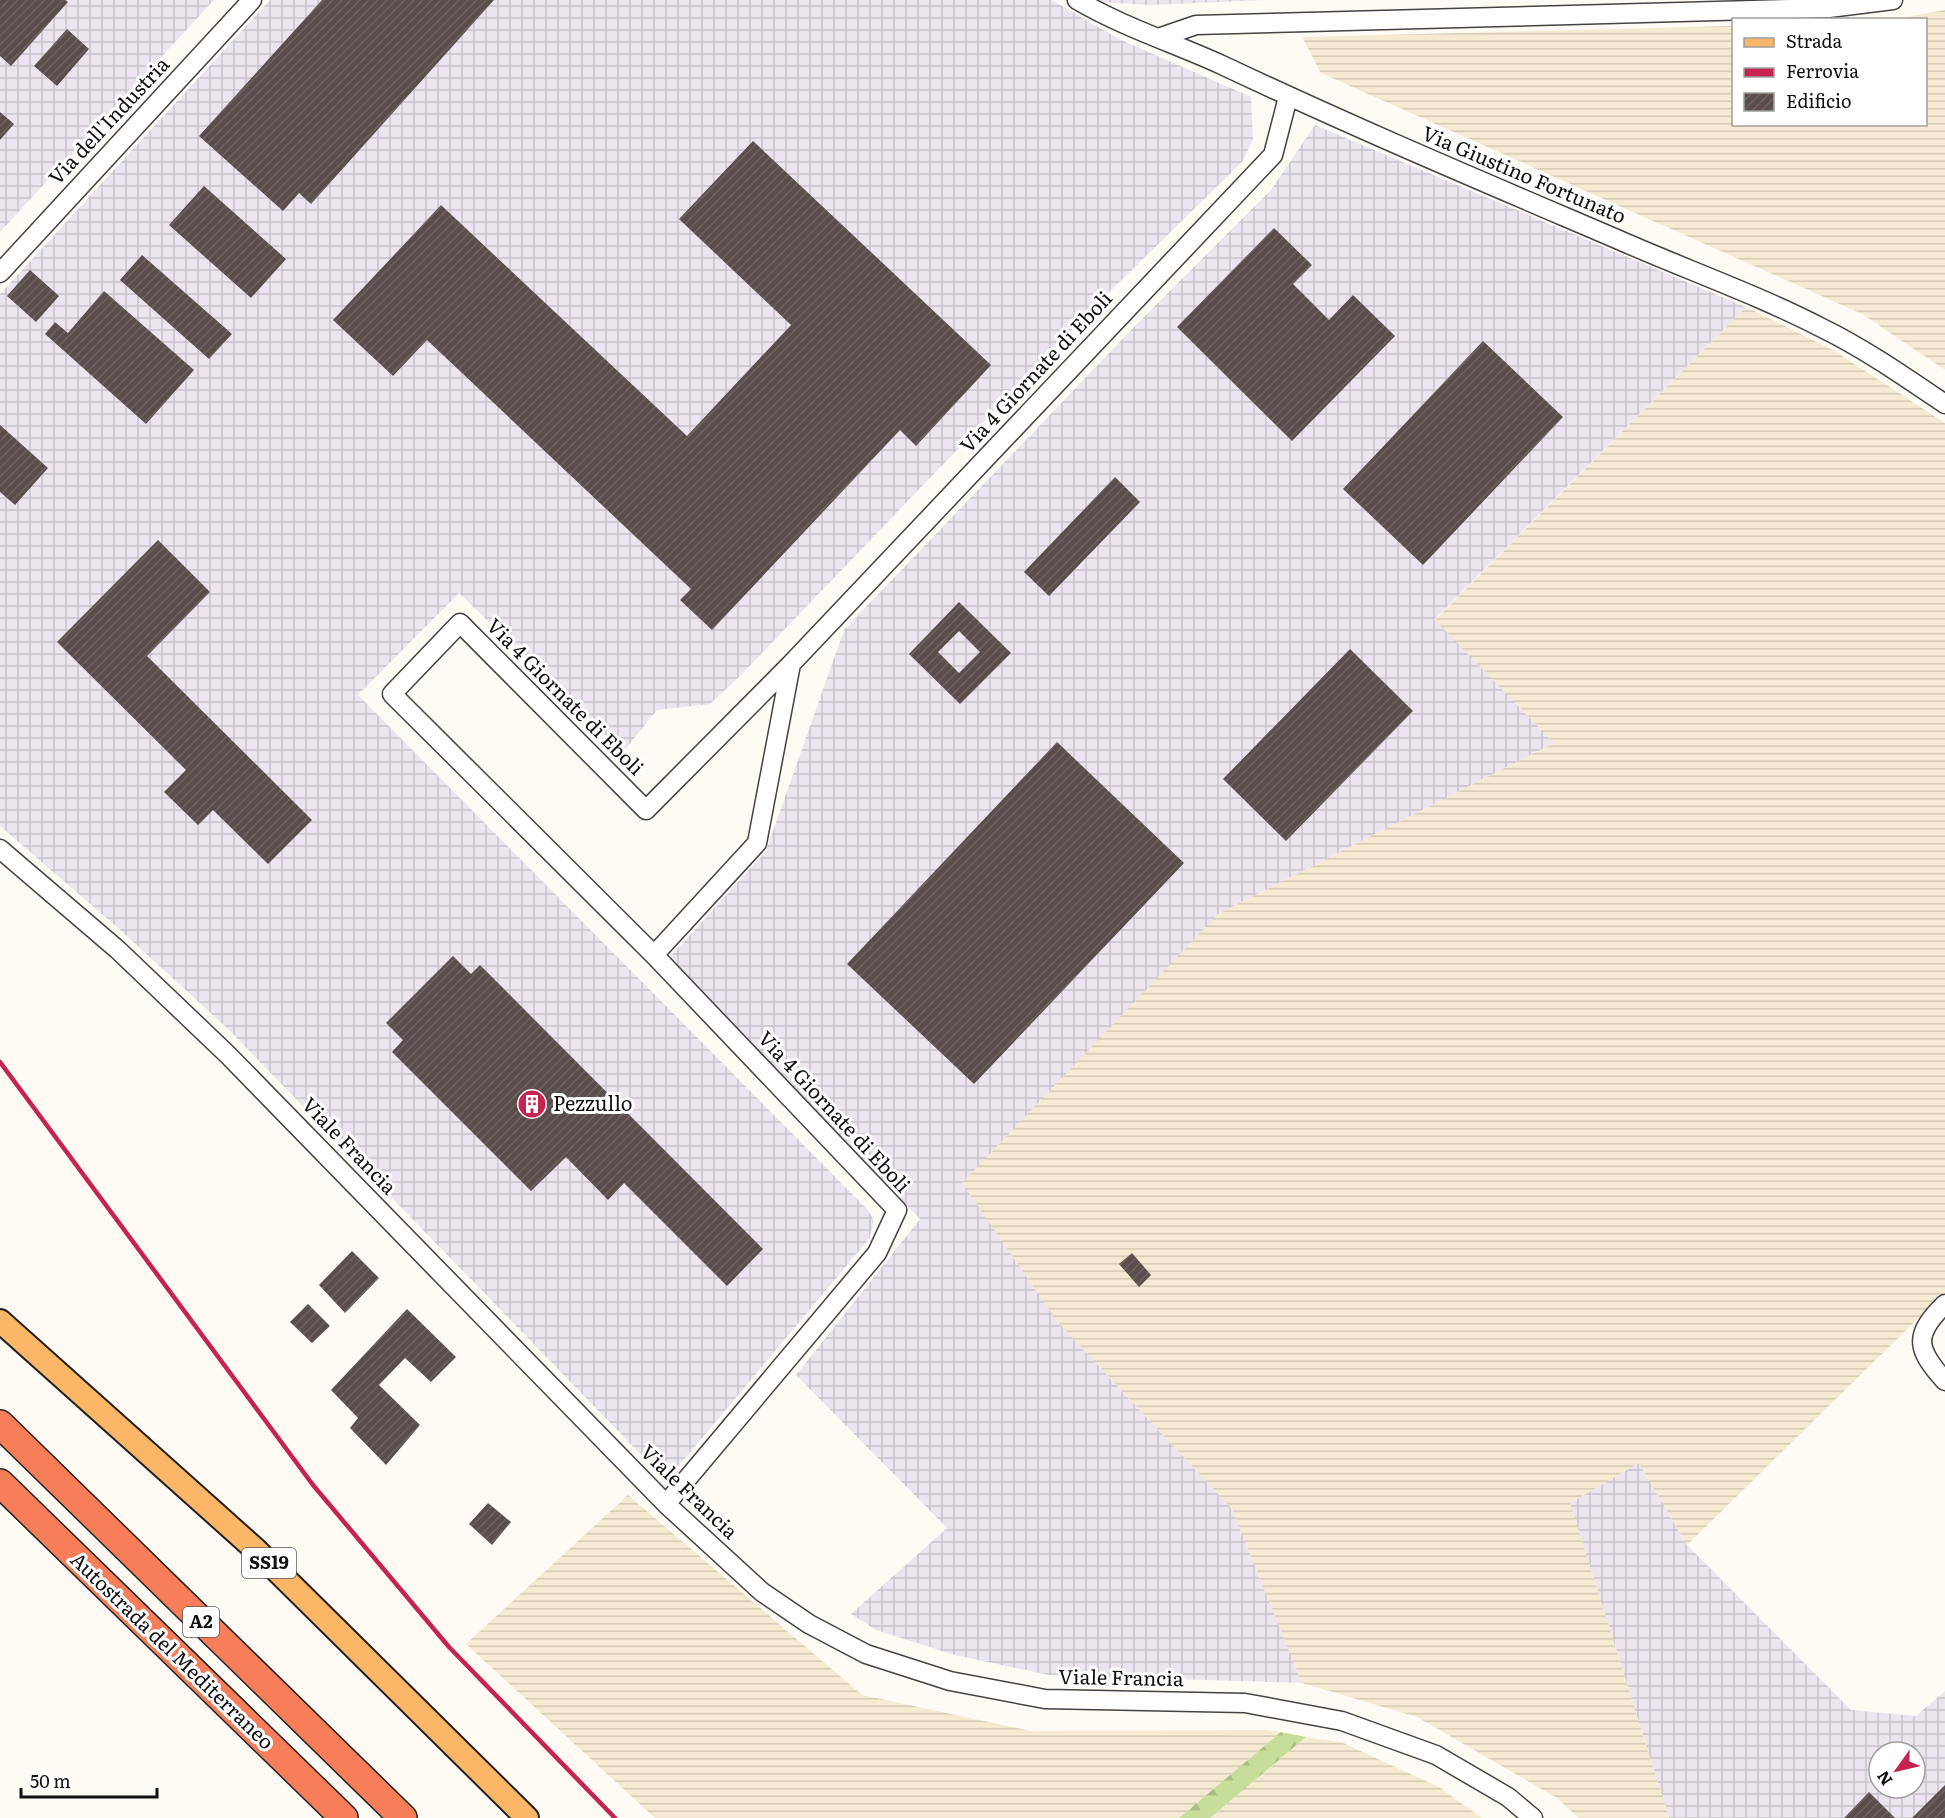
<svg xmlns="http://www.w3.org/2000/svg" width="1945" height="1818" font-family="Literata,serif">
	<defs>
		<pattern id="industrial-grid" width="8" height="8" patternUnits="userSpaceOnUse" patternTransform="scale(1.5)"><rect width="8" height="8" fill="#ece5ef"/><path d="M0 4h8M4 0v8" fill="none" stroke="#c9c3cc"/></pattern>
		<pattern id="farmland-rules" width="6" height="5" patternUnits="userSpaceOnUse" patternTransform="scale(1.5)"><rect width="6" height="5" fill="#f6ebd2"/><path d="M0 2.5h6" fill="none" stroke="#d2c8b3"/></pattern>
		<pattern id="forest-firs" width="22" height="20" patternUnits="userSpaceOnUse" patternTransform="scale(1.5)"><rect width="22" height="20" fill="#c7dd9a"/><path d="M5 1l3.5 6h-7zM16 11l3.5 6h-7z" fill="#aabd84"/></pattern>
		<pattern id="building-hatch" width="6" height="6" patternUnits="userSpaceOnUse" patternTransform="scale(1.5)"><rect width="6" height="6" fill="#5a4e4c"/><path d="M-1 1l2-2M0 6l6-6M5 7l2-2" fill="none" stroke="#6d6361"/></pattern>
	</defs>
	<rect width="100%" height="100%" fill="#fffaf4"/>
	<path fill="url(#industrial-grid)" fill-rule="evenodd" d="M0,0H214L0,232Z
		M270,0H1052L1119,39L1251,97L1253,139L1243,161L1091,310L741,675L710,704L657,710L623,752L459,593L358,695L868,1210L874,1221L869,1239L676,1469L666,1475L655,1469L230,1031L117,927L0,826V294Z
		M1098,0H1265L1149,5L1101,2Z
		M1315,125L1746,307L1435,619L1554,743L1218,914L1056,1320L1232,1509L1302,1683L1049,1675L955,1655L876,1630L851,1614L947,1528L796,1375L920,1219L668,959L766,851L844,630L1135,326L1271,190Z
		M1639,1463L1687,1545L1851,1710L1916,1716L1945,1691V1818H1669L1570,1503ZM1879,1752H1915V1788H1879Z"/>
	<path fill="url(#farmland-rules)" d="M1945,10V370L1862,314L1321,73L1302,37L1733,26L1734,124H1926V20L1895,19Z
		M1746,307L1833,350L1945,423V1292L1687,1545L1639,1463L1570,1503L1669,1818H1579L1557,1798L1417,1717L1302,1683L1232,1509L1056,1320L962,1183L1218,914L1554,743L1435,620Z
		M628,1495L862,1695L1031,1731L1266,1730L1281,1732L1179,1818H655L466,1644Z
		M1306,1737L1341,1742L1439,1787L1482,1818H1210Z"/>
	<path fill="url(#forest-firs)" d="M1281,1732L1306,1737L1210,1818H1179Z"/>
	<path fill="url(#building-hatch)" fill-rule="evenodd" d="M0,0H65L68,2L11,66L0,56Z
		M322,0H494L311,204L299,193L283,211L199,136Z
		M67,29L89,49L57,86L34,66Z
		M0,112L14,124L0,140Z
		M753,141L991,365L916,446L900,430L712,630L680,600L691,589L427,340L393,376L333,320L441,205L687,436L791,325L679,219Z
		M204,186L286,259L251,298L169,225Z
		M1274,228L1312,265L1293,284L1329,320L1353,295L1395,336L1292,441L1177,327Z
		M142,255L232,334L209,359L120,280Z
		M30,270L59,296L36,322L7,296Z
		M104,291L194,370L146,424L45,334L55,322L68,333Z
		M1483,341L1563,417L1423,565L1343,489Z
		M0,425L48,468L15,505L0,492Z
		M1115,477L1140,502L1049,596L1024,572Z
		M158,540L210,592L147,656L312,820L268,864L213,810L198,825L164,792L186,770L57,642Z
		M959,602L1011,653L960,704L909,654ZM959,631L980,652L959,673L938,652Z
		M1350,649L1413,711L1286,841L1223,779Z
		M1057,742L1184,863L974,1084L847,964Z
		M453,956L471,974L480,965L763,1249L727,1286L624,1183L608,1200L566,1157L531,1191L392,1052L403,1040L386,1023Z
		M352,1251L379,1278L345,1313L319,1285Z
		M1132,1253L1151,1275L1139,1287L1119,1264Z
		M308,1304L330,1326L312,1343L290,1322Z
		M407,1309L456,1357L431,1382L405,1358L379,1385L420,1425L386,1465L350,1428L358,1418L331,1390Z
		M488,1503L511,1522L492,1545L469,1524Z
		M1945,1785V1818H1912Z
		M1869,1792L1895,1818H1844Z"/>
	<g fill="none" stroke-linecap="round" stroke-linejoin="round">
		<g stroke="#434343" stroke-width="21">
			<path id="minor" d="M1077,0C1123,27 1174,43 1222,65C1353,127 1486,183 1619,240C1687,270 1756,294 1822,328C1865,349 1905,377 1945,404
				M1158,38L1196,25L1829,8L1893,0
				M0,273L252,0
				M0,849L118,950L228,1055L666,1504L762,1592L809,1624L866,1654L950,1681L1045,1699L1245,1703L1342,1721L1436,1755L1508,1797L1533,1818
				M654,955L392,694L460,623L646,810L791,664
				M1945,1304C1913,1335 1916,1349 1945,1381
				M666,1504L877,1253L897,1210L654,955L757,843L791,664L1273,155L1288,97"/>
		</g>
		<g stroke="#212121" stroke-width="26">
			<path id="major" d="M0,1321L256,1550L527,1818"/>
		</g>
		<g stroke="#212121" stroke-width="30">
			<path id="highway" d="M0,1424L403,1818
				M0,1483L344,1818"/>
		</g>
		<use href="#minor" stroke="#fff" stroke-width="18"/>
		<use href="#major" stroke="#fbb667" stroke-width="22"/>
		<use href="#highway" stroke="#f87e59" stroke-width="27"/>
		<path stroke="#c6234f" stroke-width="4.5" d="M0,1062L313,1485L449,1647L615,1818"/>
	</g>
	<defs>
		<g id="building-disc" transform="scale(1.5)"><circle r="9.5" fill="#c6234f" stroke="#fff"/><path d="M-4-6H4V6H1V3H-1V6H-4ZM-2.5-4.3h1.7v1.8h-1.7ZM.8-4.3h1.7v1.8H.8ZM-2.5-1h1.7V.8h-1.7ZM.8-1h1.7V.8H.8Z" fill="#fff"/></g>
	</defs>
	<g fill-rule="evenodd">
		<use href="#building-disc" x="532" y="1104"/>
	</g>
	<g text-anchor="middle" stroke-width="6" stroke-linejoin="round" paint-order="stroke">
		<g fill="#fff" stroke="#585858" stroke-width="1.5">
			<rect x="242" y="1548" width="54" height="30" rx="4.5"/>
			<rect x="183" y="1607" width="36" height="30" rx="4.5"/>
		</g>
		<g font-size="18" font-weight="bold" fill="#101010">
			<text x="269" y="1569">SS19</text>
			<text x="201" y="1628">A2</text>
		</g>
		<g font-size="20" fill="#101010" stroke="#fff">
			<text transform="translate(109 121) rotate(-47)" y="7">Via dell'Industria</text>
			<text transform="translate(1524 175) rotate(23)" y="7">Via Giustino Fortunato</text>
			<text transform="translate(1036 372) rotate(-47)" y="7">Via 4 Giornate di Eboli</text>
			<text transform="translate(565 697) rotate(45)" y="7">Via 4 Giornate di Eboli</text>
			<text transform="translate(834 1112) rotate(47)" y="7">Via 4 Giornate di Eboli</text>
			<text transform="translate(349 1146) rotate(46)" y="7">Viale Francia</text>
			<text transform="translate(689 1492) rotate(44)" y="7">Viale Francia</text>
			<text transform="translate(172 1651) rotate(44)" y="7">Autostrada del Mediterraneo</text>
			<text transform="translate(1121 1678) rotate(1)" y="7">Viale Francia</text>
		</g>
		<g font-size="20" fill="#101010" stroke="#fff" text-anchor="start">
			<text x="553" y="1111">Pezzullo</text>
		</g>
	</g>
	<rect x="1732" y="18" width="195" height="108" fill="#ffffff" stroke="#9f9f9f" stroke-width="1.5"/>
	<rect x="1744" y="38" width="30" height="9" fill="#fbb667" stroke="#9f9f9f" stroke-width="1.5"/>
	<text x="1786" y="48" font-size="18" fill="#101010">Strada</text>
	<rect x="1744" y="68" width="30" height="9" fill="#c6234f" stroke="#9f9f9f" stroke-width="1.5"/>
	<text x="1786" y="78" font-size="18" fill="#101010">Ferrovia</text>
	<rect x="1744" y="93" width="30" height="18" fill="url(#building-hatch)" stroke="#9f9f9f" stroke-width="1.5"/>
	<text x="1786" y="108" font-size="18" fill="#101010">Edificio</text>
	<g transform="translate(1897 1770) rotate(236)"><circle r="28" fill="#ffffff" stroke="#9f9f9f" stroke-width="1.5"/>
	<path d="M0-4.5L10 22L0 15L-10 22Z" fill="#c6234f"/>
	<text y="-9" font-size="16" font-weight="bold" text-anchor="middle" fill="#101010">N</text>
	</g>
	<path d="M21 1788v9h136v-9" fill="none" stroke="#101010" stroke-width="3"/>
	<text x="30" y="1788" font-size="18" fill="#101010" stroke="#ffffff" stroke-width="4.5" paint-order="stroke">50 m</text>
</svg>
